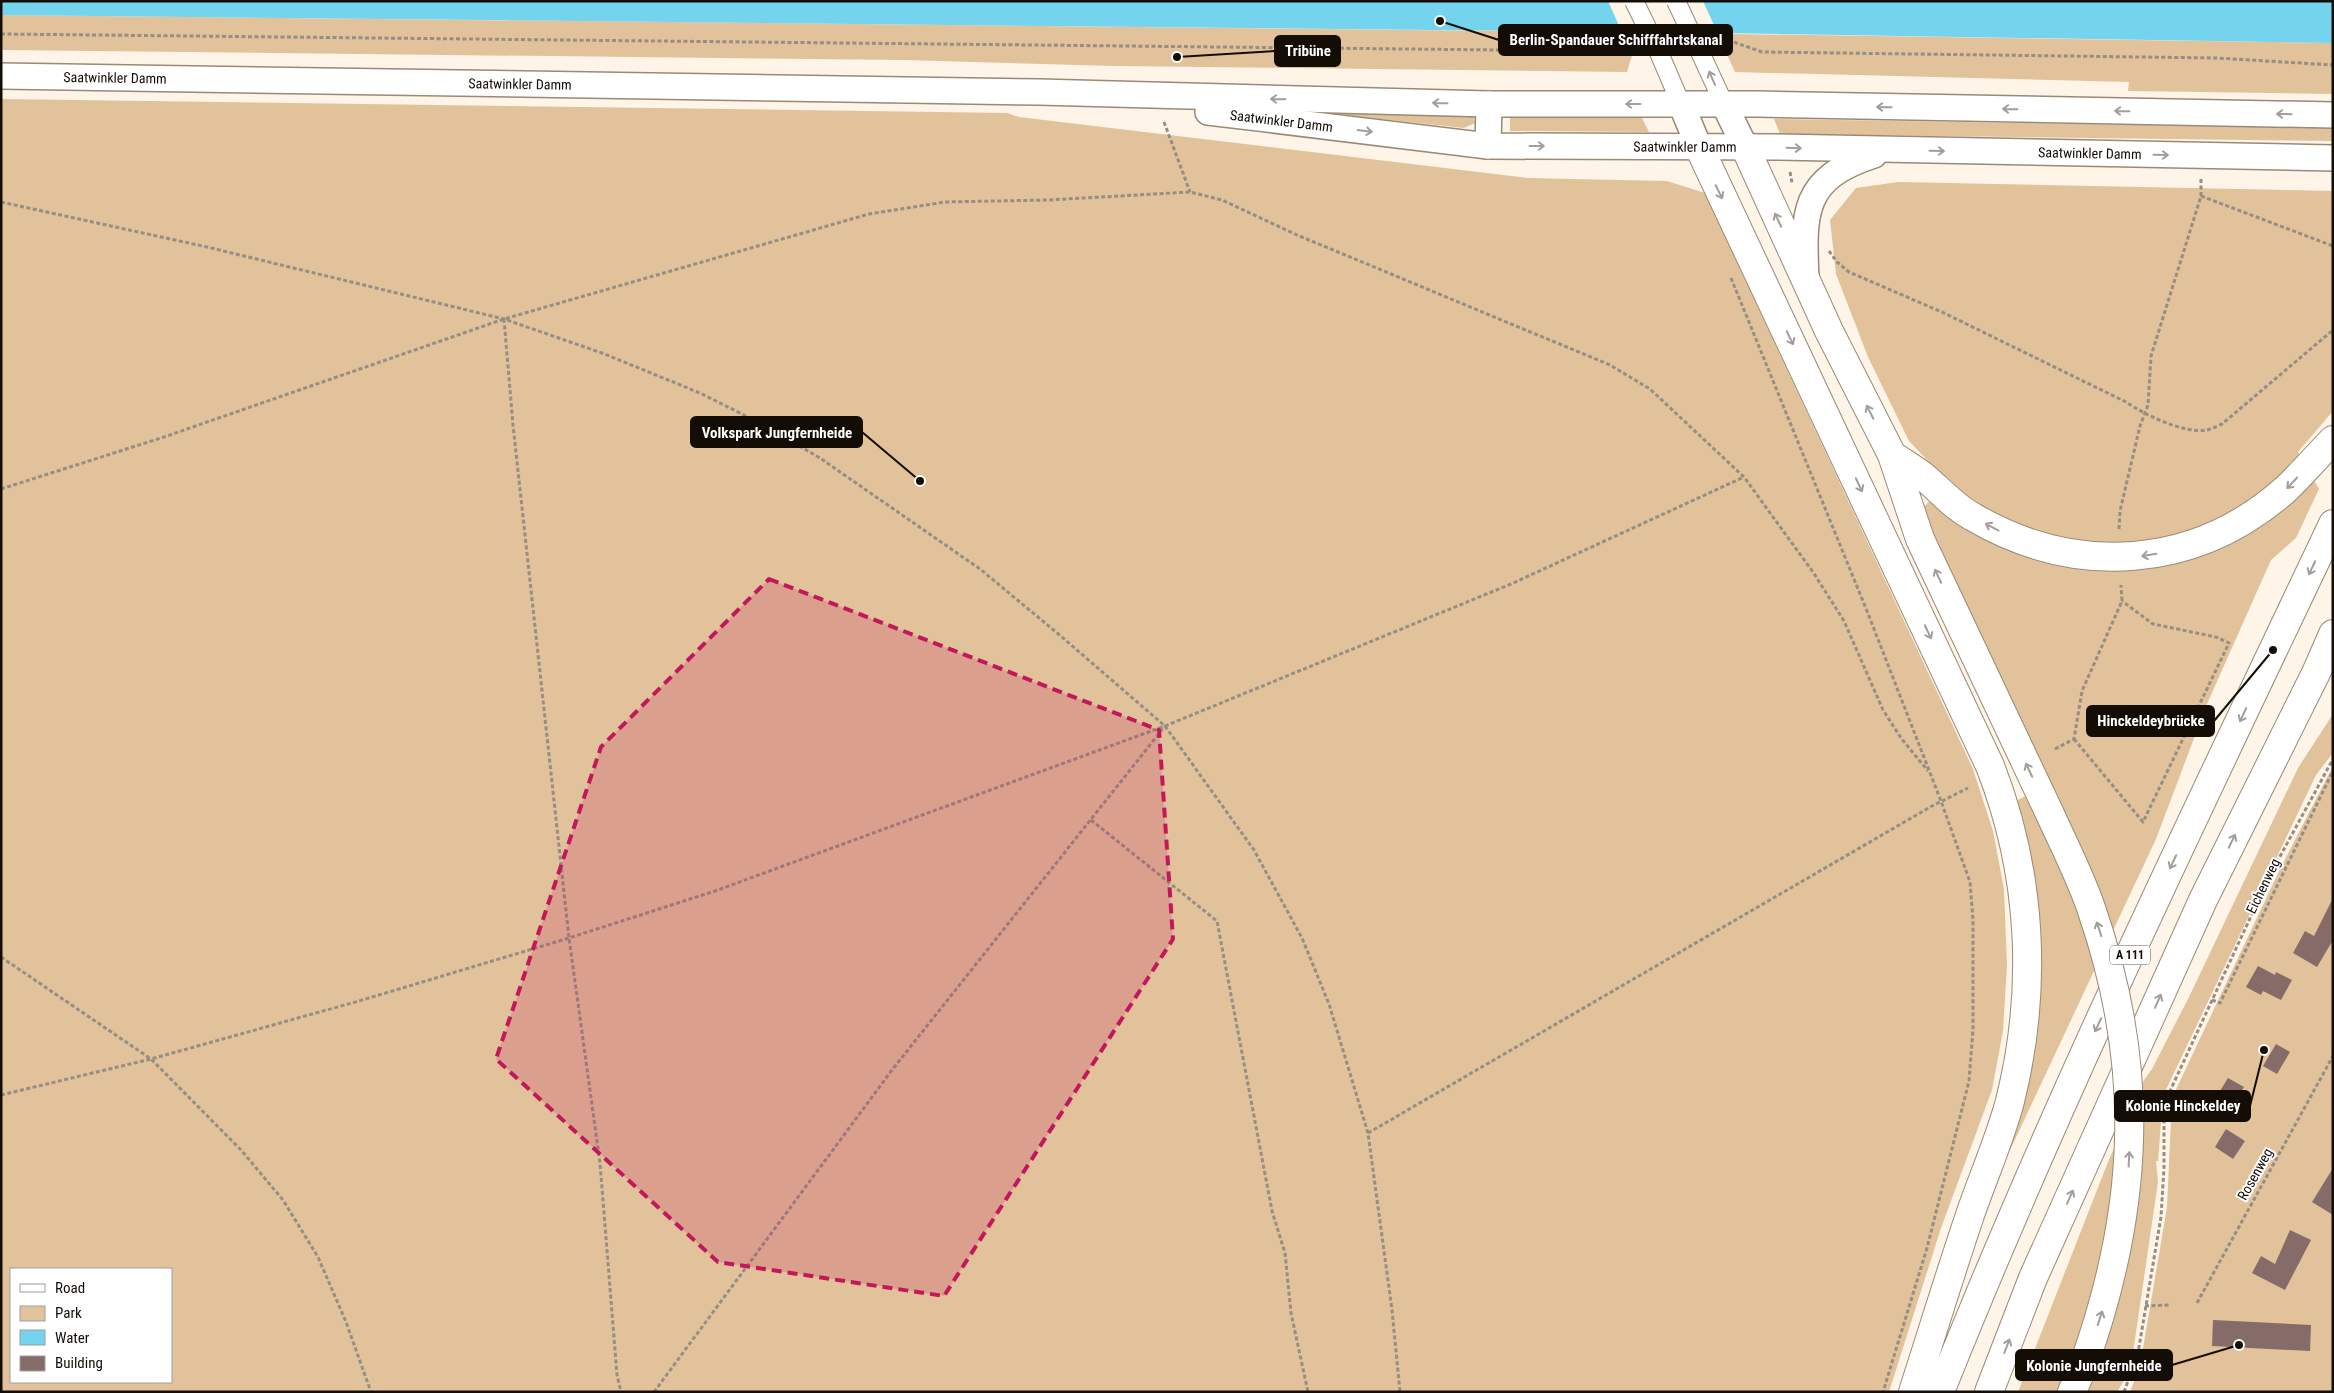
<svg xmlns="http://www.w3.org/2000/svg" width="2334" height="1393" font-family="'Roboto Condensed',sans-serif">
	<rect width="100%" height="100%" fill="#fef4e7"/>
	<path fill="#e1c29a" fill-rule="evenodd" d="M1,15L1605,32L2333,43V94L2128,91L2129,82L1735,72L1718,35L1621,34L1632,55L1627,72L1115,66L904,60L1,50Z
		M1,99L1007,113L1019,117L1528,178L1667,181L1705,193L1973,769L1993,831L2004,889L2007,966L2003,1031L1992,1090L1941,1228L1889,1392H1ZM171,1269V1382H11V1269Z
		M1344,108L1469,113L1474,117L1475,123L1464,128L1345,115Z
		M1510,115H1606L1642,118L1649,132L1510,131Z
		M1774,119L2333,128V141L1780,134Z
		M1898,182L2333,191V411L2298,452L2319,489L2296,538L2271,560L2207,704L2156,839L1996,1180L2014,1120L2016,801L2049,783L1922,509L1948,482L1909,441L1868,357L1836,274L1830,220L1856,188Z
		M2333,714V753L2316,775L2163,1096L2158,1161H2156L2158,1182L2133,1353L2125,1379L2117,1392H2018L2108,1162L2144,1080L2152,1069L2189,997L2298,768Z
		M2333,766V1392H2130L2140,1366L2167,1207L2172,1098L2279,871Z"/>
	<path fill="#74d3ed" d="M1,1H2333V43L1717,33L1,15Z"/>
	<path fill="#fef4e7" d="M1608,1H1703L1719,36L1623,35Z"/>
	<path fill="#866c68" d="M2333,898V940L2317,967L2293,953L2305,931L2314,936Z
		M2258,966L2275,975L2276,972L2292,980L2281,1000L2263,991L2261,995L2246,987Z
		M2276,1044L2290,1052L2277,1074L2263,1066Z
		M2228,1078L2244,1087L2231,1108L2215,1099Z
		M2226,1129L2245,1141L2233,1159L2215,1147Z
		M2333,1168V1215L2312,1202Z
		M2290,1230L2311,1240L2285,1290L2252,1273L2261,1256L2275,1264Z
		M2213,1320L2311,1325L2310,1351L2212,1346Z"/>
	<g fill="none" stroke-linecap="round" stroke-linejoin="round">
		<g stroke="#998a76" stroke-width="20">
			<path id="minor" d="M1657,48L1681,104
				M1700,52L1724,104"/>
		</g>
		<g stroke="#998a76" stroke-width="28">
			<g id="secondary">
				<path id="s1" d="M1,76L1039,92L1489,104H1758L2333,115"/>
				<path d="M1681,104L1699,147"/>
				<path d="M1724,104L1745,147"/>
				<path id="s2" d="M1208,112L1488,146L1778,147L2333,158"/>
				<path d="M1488,146L1489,104"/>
				<path d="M1806,279C1803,212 1802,178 1874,155"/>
			</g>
		</g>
		<g stroke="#998a76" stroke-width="30">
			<path id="motorway" d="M1699,147L1990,766C2032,873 2038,989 2010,1101C2000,1139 1983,1177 1970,1215C1950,1274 1932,1333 1913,1392
				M1745,147L1829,331L1892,455L1920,539L2050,814
				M1892,455C1902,462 1914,469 1923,476C1940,490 1954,507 1973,517C2076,577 2195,570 2286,489C2302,474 2317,456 2333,440
				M1940,1392C2058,1096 2197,811 2333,524
				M1989,1392L2033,1278L2203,900L2316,673L2333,634
				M2072,1392L2084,1364"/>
		</g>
		<path stroke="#968e83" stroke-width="3" stroke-dasharray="4 2.5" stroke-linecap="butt" d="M1,34L1594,51L1617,42L1634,41
			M1715,39H1725L1762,52L2217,58L2333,65
			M1164,122L1190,192
			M1790,172L1792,183
			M2201,196L2333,246
			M1,202L207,247L504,319L602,353L700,393L760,423L820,458L980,569L1056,632L1165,726L1254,850L1302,938L1329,1004L1368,1133L1392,1310L1400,1392
			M1829,251L1837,262L1849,272L1944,313L2126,402C2145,415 2184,434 2207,430C2212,429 2217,426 2222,424L2333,330
			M1731,278L1867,611L1941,801L1970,882L1973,920V1029L1969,1081L1927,1248L1883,1392
			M504,319L513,425L569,938L600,1163L617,1375L621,1392
			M1,489L164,437L504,319L869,214L945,202L1048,200L1190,192L1222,200L1297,235L1610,365L1650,389L1744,477L1813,572L1844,621L1883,710L1901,738L1928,771
			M2119,529L2120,511L2140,426L2148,405L2151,356L2201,196V178
			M2074,739L2143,822L2229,643L2216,637L2153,624L2122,601
			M2055,749L2074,739L2082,691L2122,601L2121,585
			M1091,820L1217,921L1272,1211L1285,1253L1291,1313L1308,1392
			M1,957L151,1059L241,1150L283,1200L318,1257L346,1322L371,1392
			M2212,1000L2220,1003L2333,771
			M1,1095L151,1059L359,1001L569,938L715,891L1165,726L1511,584L1744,477
			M1368,1133L1932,806L1968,788
			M2197,1303L2333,1056
			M2145,1306L2171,1305
			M654,1392L892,1070L1165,726
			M2124,1392L2138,1353L2161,1217L2164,1168V1104L2271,873L2333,759"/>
		<use href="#minor" stroke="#fff" stroke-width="18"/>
		<use href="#secondary" stroke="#fff" stroke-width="25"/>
		<use href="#motorway" stroke="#fff" stroke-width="28"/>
		<g stroke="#998a76" stroke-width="20" stroke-linecap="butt">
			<path id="minor-bridge" d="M1634,1L1657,48
				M1676,1L1700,52"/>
		</g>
		<g stroke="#998a76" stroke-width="30" stroke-linecap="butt">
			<path id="motorway-bridge" d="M2050,814C2064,845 2080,876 2091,908C2146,1066 2140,1207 2084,1364"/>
		</g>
		<use href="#minor-bridge" stroke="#fff" stroke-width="18"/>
		<use href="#motorway-bridge" stroke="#fff" stroke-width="28"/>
	</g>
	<defs><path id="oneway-shaft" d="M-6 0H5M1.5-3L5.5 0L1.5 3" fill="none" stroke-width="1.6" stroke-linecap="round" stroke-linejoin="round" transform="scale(1.25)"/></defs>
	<g stroke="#a19e9b">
		<use href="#oneway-shaft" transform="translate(1712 78) rotate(-114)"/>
		<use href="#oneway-shaft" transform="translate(1278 99) rotate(-179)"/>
		<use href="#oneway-shaft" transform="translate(1440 103) rotate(-179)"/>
		<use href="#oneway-shaft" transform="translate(1633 104) rotate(180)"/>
		<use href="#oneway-shaft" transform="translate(1884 107) rotate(-179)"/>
		<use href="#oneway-shaft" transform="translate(2010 109) rotate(-179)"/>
		<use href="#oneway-shaft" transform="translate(2122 111) rotate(-179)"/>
		<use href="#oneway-shaft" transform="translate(2284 114) rotate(-179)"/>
		<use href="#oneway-shaft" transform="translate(1365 131) rotate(7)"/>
		<use href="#oneway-shaft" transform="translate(1537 146)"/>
		<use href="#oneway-shaft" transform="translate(1794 148) rotate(2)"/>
		<use href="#oneway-shaft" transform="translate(1937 151) rotate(1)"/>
		<use href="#oneway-shaft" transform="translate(2161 155) rotate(1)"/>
		<use href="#oneway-shaft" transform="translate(1719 192) rotate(64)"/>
		<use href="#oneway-shaft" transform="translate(1778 220) rotate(-115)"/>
		<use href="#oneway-shaft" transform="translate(1790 338) rotate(64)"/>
		<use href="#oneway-shaft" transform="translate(1870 412) rotate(-117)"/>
		<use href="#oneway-shaft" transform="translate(2292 483) rotate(133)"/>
		<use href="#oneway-shaft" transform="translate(1859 485) rotate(65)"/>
		<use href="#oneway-shaft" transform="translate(1992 527) rotate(-152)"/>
		<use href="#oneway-shaft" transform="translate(2149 555) rotate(171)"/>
		<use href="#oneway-shaft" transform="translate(2312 568) rotate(115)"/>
		<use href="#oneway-shaft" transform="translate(1938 576) rotate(-115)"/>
		<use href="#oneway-shaft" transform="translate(1928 632) rotate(65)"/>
		<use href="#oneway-shaft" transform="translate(2243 715) rotate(115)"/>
		<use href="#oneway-shaft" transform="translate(2029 770) rotate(-115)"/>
		<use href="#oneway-shaft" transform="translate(2232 841) rotate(-64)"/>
		<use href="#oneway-shaft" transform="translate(2173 862) rotate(115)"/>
		<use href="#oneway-shaft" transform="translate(2099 929) rotate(-108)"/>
		<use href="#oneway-shaft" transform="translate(2158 1001) rotate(-66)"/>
		<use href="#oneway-shaft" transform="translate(2098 1025) rotate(115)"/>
		<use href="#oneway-shaft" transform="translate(2129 1159) rotate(-87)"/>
		<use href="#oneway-shaft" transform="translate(2070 1197) rotate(-66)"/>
		<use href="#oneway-shaft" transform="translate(2100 1318) rotate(-72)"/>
		<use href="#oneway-shaft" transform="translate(2007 1346) rotate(-69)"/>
	</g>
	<path fill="#c2185b" fill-opacity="0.2" stroke="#c2185b" stroke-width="4" stroke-dasharray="10 6" stroke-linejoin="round" d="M769,579L1159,730L1173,939L944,1296L718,1262L496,1059L601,747Z"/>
	<g text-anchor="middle" stroke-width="4" stroke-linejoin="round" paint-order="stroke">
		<rect fill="#fff" stroke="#5a5651" stroke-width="1" x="2110" y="945.5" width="40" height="19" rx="4"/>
		<g font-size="12" font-weight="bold" fill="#130d06">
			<text x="2130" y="959">A 111</text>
		</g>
		<g font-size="14" fill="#130d06" stroke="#fff">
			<text dy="5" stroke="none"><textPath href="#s1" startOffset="114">Saatwinkler Damm</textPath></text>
			<text dy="5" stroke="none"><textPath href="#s1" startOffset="519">Saatwinkler Damm</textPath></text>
			<text dy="5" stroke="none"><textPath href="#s2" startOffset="74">Saatwinkler Damm</textPath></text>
			<text dy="5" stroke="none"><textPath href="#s2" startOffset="479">Saatwinkler Damm</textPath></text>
			<text dy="5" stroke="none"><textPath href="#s2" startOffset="884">Saatwinkler Damm</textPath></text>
			<text transform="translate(2263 886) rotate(-64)" y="5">Eichenweg</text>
			<text transform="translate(2255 1174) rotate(-61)" y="5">Rosenweg</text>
		</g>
	</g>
	<path fill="none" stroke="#130d06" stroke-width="2" d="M1440 21L1499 40M1177 57L1275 51M920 481L862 432M2273 650L2214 721M2264 1050L2250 1106M2239 1345L2172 1365"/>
	<g fill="#130d06" stroke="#fff" stroke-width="2">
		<circle cx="1440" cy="21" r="5"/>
		<circle cx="1177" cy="57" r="5"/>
		<circle cx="920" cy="481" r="5"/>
		<circle cx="2273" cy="650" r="5"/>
		<circle cx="2264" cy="1050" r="5"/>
		<circle cx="2239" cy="1345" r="5"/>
	</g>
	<g fill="#130d06" stroke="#130d06" stroke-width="2">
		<rect x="1499" y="25" width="233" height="30" rx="5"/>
		<rect x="1275" y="36" width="65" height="30" rx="5"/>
		<rect x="691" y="417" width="171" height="30" rx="5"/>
		<rect x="2087" y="706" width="127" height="30" rx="5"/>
		<rect x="2115" y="1091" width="135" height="30" rx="5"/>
		<rect x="2016" y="1350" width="156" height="30" rx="5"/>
	</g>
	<g font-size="15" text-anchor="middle" font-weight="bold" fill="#fff">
		<text x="1616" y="45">Berlin-Spandauer Schifffahrtskanal</text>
		<text x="1308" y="56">Tribüne</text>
		<text x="777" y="438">Volkspark Jungfernheide</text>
		<text x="2151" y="726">Hinckeldeybrücke</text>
		<text x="2183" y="1111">Kolonie Hinckeldey</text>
		<text x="2094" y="1371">Kolonie Jungfernheide</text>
	</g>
	<rect width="2334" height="1393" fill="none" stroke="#130d06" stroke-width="5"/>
	<rect x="10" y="1268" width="162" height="115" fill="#ffffff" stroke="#a19e9b"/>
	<rect x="20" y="1284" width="25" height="8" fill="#ffffff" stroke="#a19e9b"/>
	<text x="55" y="1293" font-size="15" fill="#130d06">Road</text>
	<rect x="20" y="1306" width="25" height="15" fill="#e1c29a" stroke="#a19e9b"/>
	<text x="55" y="1318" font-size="15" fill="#130d06">Park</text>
	<rect x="20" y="1330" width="25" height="15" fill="#74d3ed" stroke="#a19e9b"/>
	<text x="55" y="1343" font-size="15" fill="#130d06">Water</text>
	<rect x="20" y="1356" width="25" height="15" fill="#866c68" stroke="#a19e9b"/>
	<text x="55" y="1368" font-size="15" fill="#130d06">Building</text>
</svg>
